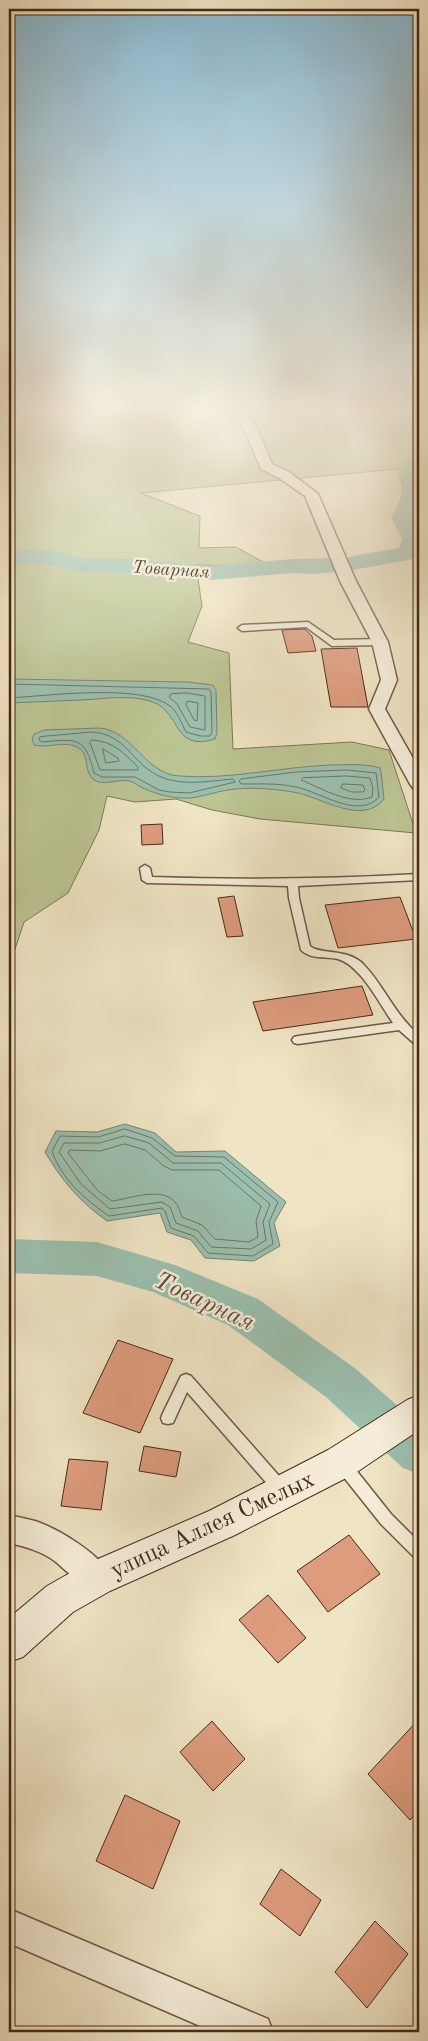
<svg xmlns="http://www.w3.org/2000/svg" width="428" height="2041" font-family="'Old Standard TT',serif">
	<rect width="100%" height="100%" fill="#efe4c4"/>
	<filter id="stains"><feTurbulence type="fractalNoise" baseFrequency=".004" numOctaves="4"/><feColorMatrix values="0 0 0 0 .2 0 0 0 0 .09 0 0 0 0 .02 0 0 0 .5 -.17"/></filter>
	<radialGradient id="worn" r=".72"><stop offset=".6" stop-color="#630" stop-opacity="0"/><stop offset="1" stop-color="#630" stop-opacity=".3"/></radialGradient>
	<path fill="#bbc492" stroke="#817654" d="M9,408H419V467L141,493L200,516L199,548L236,547L270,566L196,565L202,606L188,642L229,653L233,749L352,742L389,750L416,833L260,819L212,810L176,799L135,802L107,796L99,830L68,893L24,922L9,967Z"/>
	<path fill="#9bbfae" stroke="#798372" d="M9,679L187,682L213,685L216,690L217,733L215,739C172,752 182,713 153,702C130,694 105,699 81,700C57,701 33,702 9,703Z
		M100,728C133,731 145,774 179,776C229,780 280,767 330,765C346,765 364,763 380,768L381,772L384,799C362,827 320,796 293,792C275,789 254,787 236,789C220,790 206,796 191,798C174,799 158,795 143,788C138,786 135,782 129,781C119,779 109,784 99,782C83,777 90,761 82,751C70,738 49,749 34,745L32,738L34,734L44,730Z
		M125,1124L155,1133L176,1152L225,1151L286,1202L274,1223L280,1246L254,1261L205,1258L191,1240L167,1232L160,1213L107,1221C80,1202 62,1181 45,1152L56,1131L97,1132Z"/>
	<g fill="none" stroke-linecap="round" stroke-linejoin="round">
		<path stroke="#717462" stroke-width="1" d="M9,684L209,689L211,692L212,732L210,736H200L186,732C182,724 177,711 170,706C140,683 48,696 9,698
			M187,693L205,696V730L190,727L177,704L169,697L171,694Z
			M188,701L198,703L197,721L194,720L186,705Z
			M92,732C126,734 131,762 157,775C180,787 209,781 233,779L235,782L189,793L170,792L159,790L135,777H102L94,773C85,736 77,739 42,742L39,740L40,737Z
			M92,740C113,741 124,753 138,767V770H100L90,743Z
			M103,749L118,758L119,761L106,763Z
			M347,770L376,773L379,797C358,820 321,792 296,787C278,783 259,784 241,784L239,781L241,779L296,772Z
			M347,776L370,778L373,788L372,797C350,806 321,788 301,780L303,778Z
			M343,784L363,785L365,790L363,792H352L341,788Z
			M125,1129L152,1138L175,1156L224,1157L278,1202L269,1222L273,1244L253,1256L208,1253L194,1236L171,1228L165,1211L162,1208L109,1216C86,1200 61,1179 52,1151L60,1136L98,1137Z
			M125,1136L149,1143L173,1163H221L270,1204L263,1222L266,1240L251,1249L211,1247L198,1231L176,1223L170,1207L162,1202L110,1209L81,1184L59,1152L64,1143H99Z
			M125,1144L145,1150L164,1166L172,1170H219L261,1206L256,1221L258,1237L249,1242L215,1239L202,1225L182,1217C180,1212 179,1206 175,1202C161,1186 129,1199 112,1201L98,1191L68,1153L70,1150L100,1151Z"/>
		<path fill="#9bbfae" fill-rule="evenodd" d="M353,408H380L419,428V442L411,441L356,412Z
			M419,454V509L415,517L419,526V556L418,558L353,570L345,568L335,572L314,574L294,573L210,580L133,573L77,572L56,566L34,563L9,566V552L34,549L60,552L80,558L133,559L210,566L294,559L335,558L343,560L353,556L399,548L402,539L391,517C401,501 405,492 398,474L411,456Z
			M9,1239L97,1242L175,1265L258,1299L356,1369L419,1425V1474L403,1468L326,1397L228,1325L153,1292L97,1276L9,1273Z"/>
	</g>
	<path fill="#de9c7e" stroke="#472917" d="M305,629L312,636L316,651L288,653L282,630Z
		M357,648L368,707H331L321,649Z
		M162,824L163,844L142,845L141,825Z
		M234,896L243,936L227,937L218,898Z
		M400,897L416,939L338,948L325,905Z
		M362,986L373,1015L263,1031L253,1002Z
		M118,1340L173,1359L140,1433L83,1413Z
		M144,1446L181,1452L176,1477L139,1471Z
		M69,1459L108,1462L101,1510L61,1506Z
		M349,1535L380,1574L328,1612L297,1571Z
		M268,1595L306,1638L278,1663L239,1620Z
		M419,1719V1810L410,1820L368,1774Z
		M212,1721L245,1759L213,1791L180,1752Z
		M125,1795L180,1821L153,1889L96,1861Z
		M281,1869L321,1900L300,1936L260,1904Z
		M375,1921L408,1954L367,2008L335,1972Z"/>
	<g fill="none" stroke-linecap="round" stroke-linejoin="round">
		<g stroke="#715842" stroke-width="3">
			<path id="lane" d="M308,622L334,640L380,639L384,642L380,645L332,646L306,627L242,631L238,628L242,625Z
				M145,865L150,868L152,877C241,880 330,879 419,874V880L298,886L299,898L310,946C320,955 349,948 364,965C385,987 394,1014 419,1035V1045L415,1044L399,1030L298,1044L294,1043L292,1040L294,1037L298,1036L393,1023C379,1003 361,966 338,959C324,956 312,960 301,950L289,898L288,886L147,883L142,880L140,868Z
				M186,1374L191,1376L287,1485L289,1490L287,1495L282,1497L277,1495L187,1392L173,1423L168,1424L163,1423L161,1418L163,1413L181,1376Z
				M343,1458L348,1460L391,1514L419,1542V1559L414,1557L381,1524L338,1470L336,1465L338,1460Z"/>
		</g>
		<g stroke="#715842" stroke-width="3">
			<path id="street" d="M224,408H238L256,426L272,464L289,472L318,494L356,581L388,642L397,680L385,709L419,769V789L413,788L410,784L369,709L381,680L372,642L340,581L305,496L279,478L261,469L244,428Z
				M9,1515C18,1517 27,1519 35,1521C59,1529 102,1555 112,1578L107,1588L97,1592C81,1586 69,1573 56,1562C42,1551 26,1547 9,1543Z
				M9,1909L268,2019L273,2032H214L9,1943Z"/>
		</g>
		<g stroke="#472917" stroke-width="2">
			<path id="secondary" d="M419,1395V1430L354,1474L235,1535L110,1591L73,1612L23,1657L9,1662V1618L47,1586L84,1565L209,1511L328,1450L407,1400Z"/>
		</g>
		<use href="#lane" fill="#f5edd9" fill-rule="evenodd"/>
		<use href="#street" fill="#f5edd9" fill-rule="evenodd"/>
		<use href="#secondary" fill="#f5edd9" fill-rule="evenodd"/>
	</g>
	<linearGradient id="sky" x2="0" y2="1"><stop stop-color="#89b8d1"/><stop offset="0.59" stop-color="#f8f3e4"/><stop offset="1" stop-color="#f8f3e4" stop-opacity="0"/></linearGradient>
	<rect width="428" height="694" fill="url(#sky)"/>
	<g text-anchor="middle" stroke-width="5" stroke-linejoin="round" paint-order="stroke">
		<g font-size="18" font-style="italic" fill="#5c4e3d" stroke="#f5edd9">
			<text transform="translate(171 569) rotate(4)" y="6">Товарная</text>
		</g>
		<g font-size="24" fill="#472917" stroke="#f5edd9">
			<text transform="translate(212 1524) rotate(-25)" y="8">улица Аллея Смелых</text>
		</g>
		<g font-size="25" font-style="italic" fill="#5c4e3d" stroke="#f5edd9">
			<text transform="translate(205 1300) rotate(25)" y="9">Товарная</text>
		</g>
	</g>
	<rect width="428" height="2041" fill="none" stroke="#efe4c4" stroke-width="30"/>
	<rect x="10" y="10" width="408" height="2021" fill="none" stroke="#472917" stroke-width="2.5"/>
	<rect x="15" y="15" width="398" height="2011" fill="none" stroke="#472917"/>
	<rect width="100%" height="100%" filter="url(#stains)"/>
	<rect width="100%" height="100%" fill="url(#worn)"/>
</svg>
